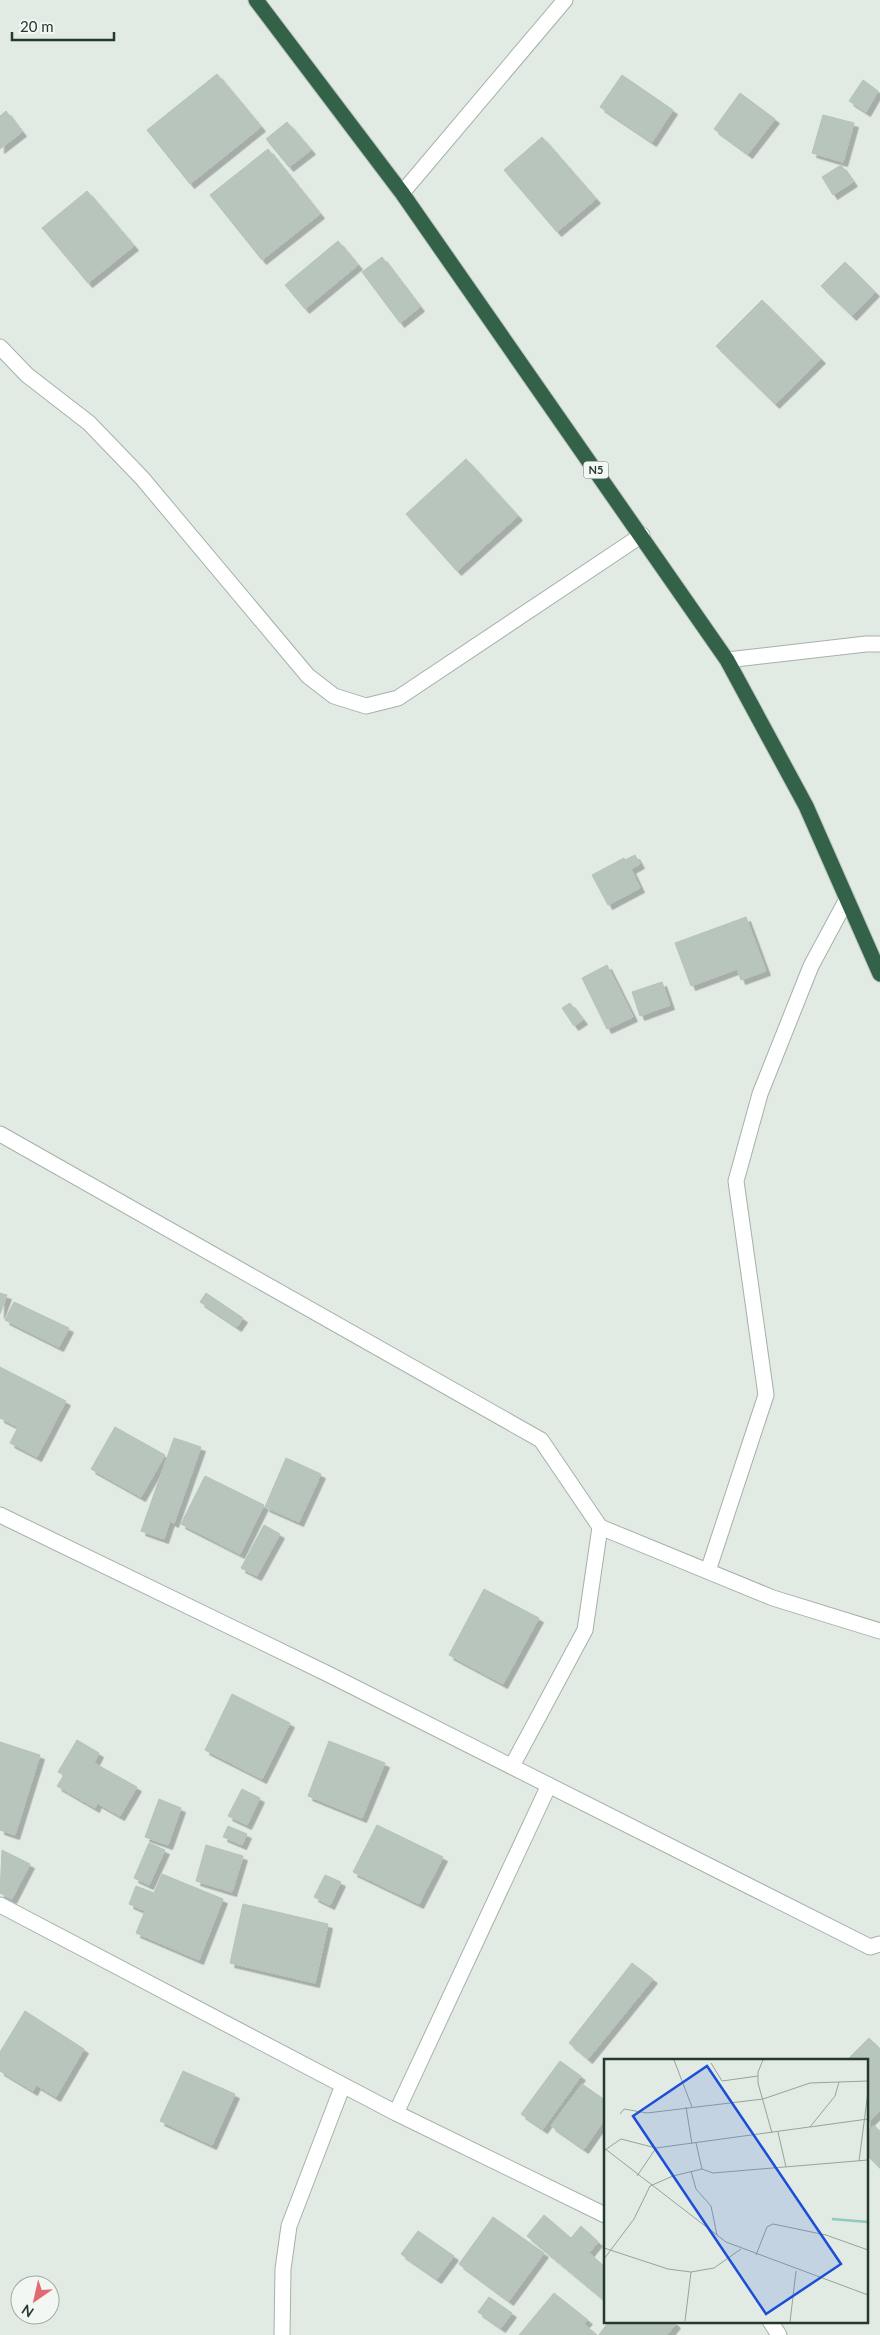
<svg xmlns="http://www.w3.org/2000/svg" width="880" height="2335" font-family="Lato,sans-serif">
	<defs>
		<filter id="shadow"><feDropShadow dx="4.5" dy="4.5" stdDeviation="0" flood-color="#0004"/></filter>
	</defs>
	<rect width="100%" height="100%" fill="#e2eae4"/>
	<path fill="#b8c5bc" stroke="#b5c3b9" filter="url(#shadow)" d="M217,74L261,127L190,184L147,130Z
		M622,75L673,110L652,142L600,107Z
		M863,80L878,91L866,112L849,101Z
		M740,93L775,119L748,154L714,129Z
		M6,111L22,132L0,149V116Z
		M823,115L854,123L843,162L812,153Z
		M287,122L311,150L289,167L266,139Z
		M542,137L596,199L557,232L504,170Z
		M268,149L320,214L262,260L210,195Z
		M841,165L853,182L833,195L822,177Z
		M87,191L134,246L88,283L42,228Z
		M338,241L358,265L305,309L285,285Z
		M382,257L420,307L400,323L362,272Z
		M845,262L875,292L852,316L821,286Z
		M762,300L821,359L775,404L716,346Z
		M466,459L518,516L457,571L406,514Z
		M635,855L640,864L631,869L640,888L608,905L592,875L624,858L625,860Z
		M746,917L766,971L741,980L737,969L691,986L675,943Z
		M607,965L633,1017L607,1029L582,978Z
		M662,982L670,1005L640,1016L632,992Z
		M570,1003L583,1020L574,1026L562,1008Z
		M0,1293L7,1295L0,1314Z
		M206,1293L243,1318L237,1327L200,1302Z
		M14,1302L69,1328L59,1347L5,1320Z
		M0,1367L66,1401L37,1457L10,1443L18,1427L0,1418Z
		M115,1427L165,1455L141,1497L91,1469Z
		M174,1438L201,1447L174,1523L170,1521L164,1539L141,1531Z
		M286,1458L321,1474L299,1522L265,1507Z
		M205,1476L264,1505L240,1554L181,1524Z
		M264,1525L280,1534L257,1576L241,1568Z
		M484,1589L539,1618L503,1684L449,1655Z
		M232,1694L290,1723L262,1779L205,1750Z
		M77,1740L99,1753L94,1763L137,1787L120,1816L97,1803L95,1808L57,1786L64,1775L58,1772Z
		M329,1741L385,1763L362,1818L308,1796Z
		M0,1742L40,1755L15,1835L0,1830Z
		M242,1789L260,1798L247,1825L228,1816Z
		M159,1799L181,1808L168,1845L145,1837Z
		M377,1825L443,1857L419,1904L353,1872Z
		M228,1826L247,1834L242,1845L223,1837Z
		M149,1843L165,1850L149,1885L134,1878Z
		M206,1845L243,1856L232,1892L196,1881Z
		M2,1850L30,1864L12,1899L0,1893Z
		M162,1874L223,1899L199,1960L136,1933L145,1911L129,1904L136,1886L154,1893Z
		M325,1875L341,1882L330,1905L314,1897Z
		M243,1904L328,1924L315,1983L230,1963Z
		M632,1963L653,1979L588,2059L569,2043Z
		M25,2011L84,2049L56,2097L36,2085L33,2091L0,2071V2052Z
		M869,2038L880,2049V2111L866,2125V2060H847Z
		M560,2061L581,2076L543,2129L521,2114Z
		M183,2071L235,2094L212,2145L160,2121Z
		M582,2084L605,2100V2119L584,2149L551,2126Z
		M874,2125L880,2132V2168L866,2154V2133Z
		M544,2215L571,2238L581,2226L598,2242L589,2253L605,2267V2297L603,2299L527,2236Z
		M493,2217L544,2253L509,2301L459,2264Z
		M418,2231L454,2256L437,2279L401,2254Z
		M554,2293L588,2320L584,2324L597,2335H519Z
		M489,2297L512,2313L501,2328L478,2312Z
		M609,2321H673L676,2324L667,2335H599Z"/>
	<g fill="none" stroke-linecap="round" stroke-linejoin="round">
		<g stroke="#a5b1a9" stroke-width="17">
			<path id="minor" d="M402,193L565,0
				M0,347L27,375L89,423L142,478L308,676L334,696L366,706L398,698L642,535
				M727,660L866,644H880
				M0,1134L541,1440L600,1527L585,1630L512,1766
				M0,1515L328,1674L870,1947L880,1944
				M600,1527L773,1598L880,1631
				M708,1571L766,1395L736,1181L760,1094L811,966L847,899
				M0,1905L396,2113L605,2215
				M396,2113L549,1785
				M770,2321L779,2335
				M282,2335L283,2269L289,2226L343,2085"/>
		</g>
		<g stroke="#bdc4c0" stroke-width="17">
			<path id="highway" d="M256,0L402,193L727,660L806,806L880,974"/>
		</g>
		<use href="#minor" stroke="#fff" stroke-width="15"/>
		<use href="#highway" stroke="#346249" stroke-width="15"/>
	</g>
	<g text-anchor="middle" stroke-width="4.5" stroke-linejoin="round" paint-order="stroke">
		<rect fill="#f2f7f3" stroke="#627268" stroke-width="1" x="583.5" y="461.5" width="25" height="17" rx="4"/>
		<g font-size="11" font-weight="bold" fill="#24392d">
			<text x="596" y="474">N5</text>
		</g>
	</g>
	<g transform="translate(604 2059)">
		<rect width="264" height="264" fill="#e2eae4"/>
		<path fill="none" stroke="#90c9c0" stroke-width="2.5" d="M228,160L264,163"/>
		<path fill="none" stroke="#96a39b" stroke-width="1" d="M70,1L88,48M159,1L154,13V24L168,74M107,4L118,22L154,17M82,48L88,85M16,55L20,50L43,54L159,40L206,24L235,23M206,68L231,37L235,23L264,22M174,73L182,108M92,84L98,110L109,114L264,101M0,89L122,183L264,236M1,91L17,80L52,89M255,102L264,33M87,112L92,130L107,147L113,176M33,117L52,89L264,60M0,189L64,210L87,213L110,209L137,190M152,196L163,168L169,165L222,176L264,191M0,200L30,160L46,127L69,117L98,110M81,262L87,213M186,263L192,212"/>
		<path fill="#1d4ed8" fill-opacity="0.15" stroke="#1d4ed8" stroke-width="2.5" d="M103,7L237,205L162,255L29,57Z"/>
		<rect width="264" height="264" fill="none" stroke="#24392d" stroke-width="2.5"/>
	</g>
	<g transform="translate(35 2300) rotate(214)"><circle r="24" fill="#f2f7f3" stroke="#a0aba4"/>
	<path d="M0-4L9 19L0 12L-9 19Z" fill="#e16972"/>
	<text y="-8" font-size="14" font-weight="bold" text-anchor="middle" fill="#24392d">N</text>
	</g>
	<path d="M12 32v8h102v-8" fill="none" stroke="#24392d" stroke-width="2.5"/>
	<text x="20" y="32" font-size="15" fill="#24392d" stroke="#f2f7f3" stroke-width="4" paint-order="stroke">20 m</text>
</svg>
